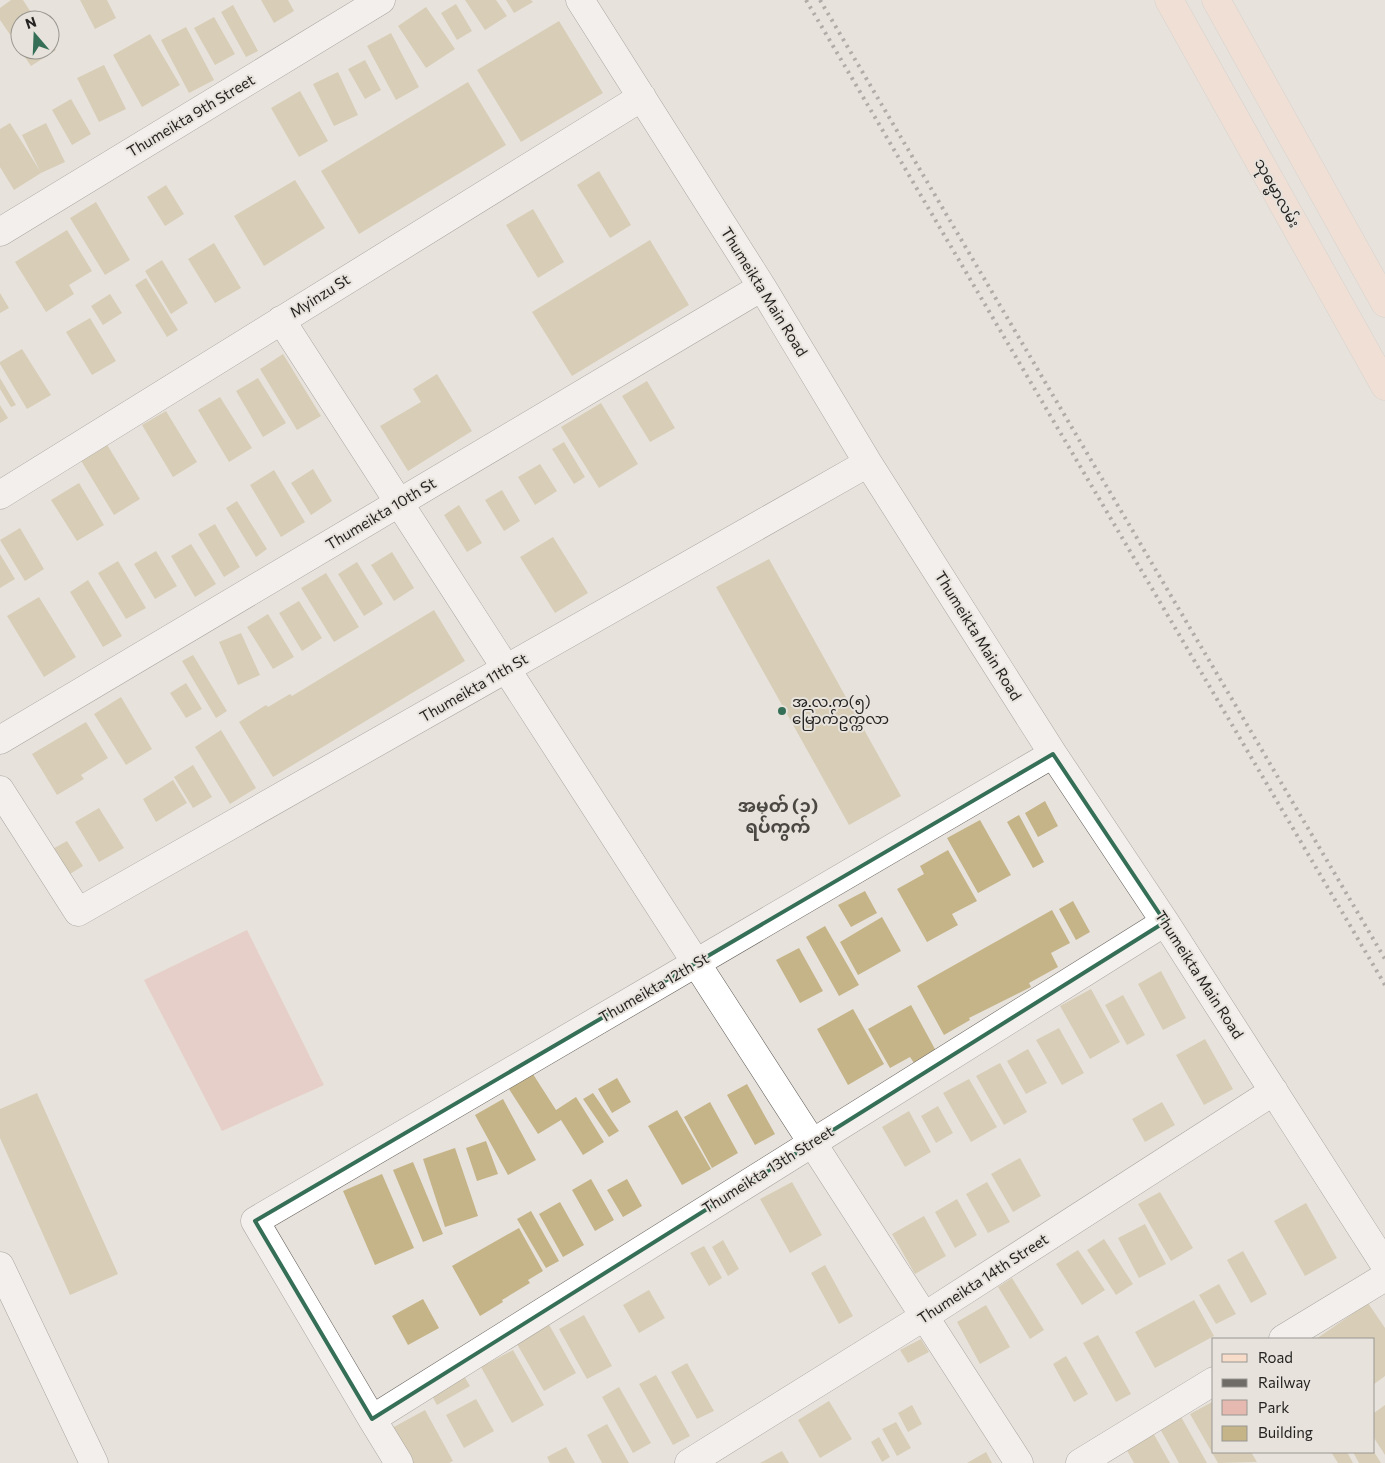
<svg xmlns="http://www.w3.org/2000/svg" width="1385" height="1463" font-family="Commissioner,'Noto Sans Myanmar',sans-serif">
	<rect width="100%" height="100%" fill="#e7e2dc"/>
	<path fill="#e5b9af" d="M247,930L324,1085L222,1131L144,980Z"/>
	<path fill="#c5b488" d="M11,0H23L36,20H20V49L0,20V8Z
		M80,0H107L116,18L95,29Z
		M261,0H288L294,11L274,23Z
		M465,0H496L507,16L485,30Z
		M506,0H531L533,2L514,13Z
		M456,4L472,31L457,40L441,13Z
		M233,5L258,51L246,57L221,12Z
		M426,7L455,49L426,68L398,26Z
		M214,17L235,54L215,65L194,28Z
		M559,21L603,93L521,142L477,70Z
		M186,27L214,80L189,93L161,40Z
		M391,33L419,87L396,100L367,46Z
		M150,34L180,85L142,107L113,55Z
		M50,41L56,50L31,66L20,50H50Z
		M365,60L381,90L365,99L348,69Z
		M104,65L126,109L99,122L77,78Z
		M338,72L358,115L334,126L313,84Z
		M468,82L506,145L359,234L321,171Z
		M300,91L328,141L299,157L271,108Z
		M71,99L91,134L72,145L52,110Z
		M10,123L40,171L22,135L46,123L65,162L41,173L14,190L0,167V129Z
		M599,171L631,225L610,238L577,185Z
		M295,180L325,228L264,266L234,216Z
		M166,185L184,214L165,226L147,197Z
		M96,202L130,260L105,275L70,218Z
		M533,209L564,262L538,278L506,225Z
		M67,230L92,271L69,285L74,294L46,312L15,262Z
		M650,240L689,305L572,376L532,312Z
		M214,243L241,288L215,303L188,259Z
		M162,260L188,303L171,314L145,271Z
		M146,278L178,330L167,337L135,285Z
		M0,293L9,308L0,313Z
		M110,294L122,313L103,325L91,306Z
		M90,318L116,361L92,375L66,332Z
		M22,349L51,395L27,409L0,364V362Z
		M283,354L321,416L297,430L260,369Z
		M437,374L472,431L408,471L380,426L421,402L413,389Z
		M0,378L16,405L11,407L0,389Z
		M258,378L286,423L263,437L236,391Z
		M647,381L675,428L650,442L622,396Z
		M220,397L252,448L229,462L198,410Z
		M601,403L638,464L599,488L561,427Z
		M0,405L8,418L0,423Z
		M166,411L197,462L173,477L142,425Z
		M564,442L585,477L574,484L552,449Z
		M106,443L140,499L114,515L80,459Z
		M540,464L557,491L535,505L518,477Z
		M313,469L332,501L311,515L291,483Z
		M274,470L305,522L281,537L250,485Z
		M79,483L104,525L77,541L51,500Z
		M502,490L520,521L504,531L485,500Z
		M237,501L267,549L256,557L226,508Z
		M459,505L482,543L467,552L444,515Z
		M215,524L240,567L224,577L198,534Z
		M20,528L44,569L25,581L0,540Z
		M553,537L588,593L555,613L520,557Z
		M191,544L216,584L195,597L171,556Z
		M156,551L177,586L155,599L134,564Z
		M392,552L414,588L394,601L371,565Z
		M0,554L15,579L0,588Z
		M769,559L901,796L849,825L716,587Z
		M118,561L146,608L126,619L98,573Z
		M357,562L383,604L364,616L338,574Z
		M326,573L359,627L334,642L301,588Z
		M88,580L122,636L103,647L70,592Z
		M39,597L76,657L44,677L7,616Z
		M299,601L322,638L302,651L279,613Z
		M434,610L465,661L273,777L239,722L266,705L268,707L290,694L292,696Z
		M268,614L294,657L273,669L247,627Z
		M241,633L260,675L238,685L219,642Z
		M193,655L227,711L216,718L182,661Z
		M186,683L202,709L186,718L170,693Z
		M121,697L152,749L126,765L94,714Z
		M86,722L108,758L81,775L84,779L57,795L32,754Z
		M221,730L256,788L230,804L195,747Z
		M193,765L212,797L193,808L174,777Z
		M173,780L187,803L156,822L143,799Z
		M1045,801L1058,826L1038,837L1025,813Z
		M99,808L124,848L99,862L75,822Z
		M1019,815L1044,862L1033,868L1007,822Z
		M980,820L1011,875L978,893L947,838Z
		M67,841L83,866L65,877L49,851Z
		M948,850L977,901L952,914L958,925L927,942L897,889L924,874L920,866Z
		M865,891L877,913L851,927L838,905Z
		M1073,901L1090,932L1076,940L1059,909Z
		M1052,910L1070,943L1051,953L1058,967L1029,983L1031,987L969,1018L970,1020L944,1035L917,986Z
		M882,917L901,951L858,975L840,942Z
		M825,926L859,985L839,996L806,937Z
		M799,948L823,991L800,1003L776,960Z
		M1161,971L1186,1018L1163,1030L1138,984Z
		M1091,989L1120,1042L1090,1059L1060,1006Z
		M1123,995L1145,1035L1127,1045L1105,1005Z
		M911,1005L936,1051L914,1063L910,1057L890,1068L868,1029Z
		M853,1009L884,1064L848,1085L817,1029Z
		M1059,1028L1084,1073L1062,1085L1036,1040Z
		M1205,1039L1233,1089L1204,1105L1176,1055Z
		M1028,1049L1047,1083L1026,1094L1007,1061Z
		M1000,1063L1027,1112L1004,1125L976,1076Z
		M531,1071L556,1110L576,1097L604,1142L583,1155L561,1120L538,1134L507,1086Z
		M617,1078L631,1102L612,1113L598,1089Z
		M969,1079L997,1127L971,1142L943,1093Z
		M747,1084L775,1134L755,1145L727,1095Z
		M37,1093L118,1274L70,1295L0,1138V1109Z
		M593,1093L619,1131L609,1137L583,1099Z
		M503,1099L536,1160L508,1175L475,1115Z
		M710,1102L738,1153L712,1168L684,1117Z
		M1162,1102L1175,1125L1145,1142L1132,1119Z
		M938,1106L953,1133L936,1143L921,1116Z
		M677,1110L711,1169L682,1185L648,1126Z
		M909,1111L931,1152L905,1167L882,1127Z
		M486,1141L498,1174L477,1181L466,1148Z
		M455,1148L478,1216L445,1227L423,1159Z
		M1020,1158L1041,1196L1013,1212L991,1174Z
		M413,1162L443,1234L423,1242L393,1170Z
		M382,1174L414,1248L375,1265L343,1191Z
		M591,1179L614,1220L595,1231L572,1190Z
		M627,1179L642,1206L623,1217L607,1190Z
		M792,1182L822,1235L790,1253L760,1199Z
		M987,1182L1010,1222L988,1233L966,1194Z
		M1160,1192L1193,1248L1171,1261L1138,1204Z
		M957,1199L977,1235L955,1248L935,1212Z
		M560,1202L584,1245L563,1257L539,1214Z
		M1306,1203L1337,1258L1305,1276L1274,1221Z
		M531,1211L559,1261L546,1268L517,1219Z
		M924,1216L946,1256L915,1274L892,1234Z
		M1145,1224L1166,1264L1139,1278L1118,1238Z
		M519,1228L543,1271L528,1280L530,1283L502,1300L503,1302L480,1316L452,1266Z
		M1104,1239L1133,1284L1116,1295L1087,1250Z
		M723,1240L739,1269L728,1276L712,1247Z
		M704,1246L722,1278L709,1286L690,1253Z
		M1078,1250L1105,1290L1082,1305L1056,1264Z
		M1243,1251L1267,1294L1251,1303L1227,1260Z
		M825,1265L853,1316L839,1324L811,1273Z
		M1012,1278L1044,1330L1030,1339L998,1287Z
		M1219,1284L1236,1314L1216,1324L1199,1295Z
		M649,1290L665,1318L639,1333L623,1305Z
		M423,1299L439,1328L408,1345L392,1316Z
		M1194,1300L1214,1336L1155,1368L1135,1332Z
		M1368,1303L1385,1328V1376L1374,1384V1339H1316Z
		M986,1305L1010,1347L980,1364L957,1322Z
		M584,1315L612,1366L587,1379L559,1329Z
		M547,1321L576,1373L544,1391L514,1339Z
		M1098,1335L1131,1394L1116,1402L1083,1343Z
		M921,1339L929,1352L908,1363L900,1350Z
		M513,1350L544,1405L512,1423L481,1367Z
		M1066,1356L1088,1394L1074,1402L1053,1364Z
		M687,1363L714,1411L697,1419L671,1372Z
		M461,1371L470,1386L437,1405L428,1389Z
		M656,1375L690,1436L673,1445L639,1384Z
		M619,1387L651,1443L633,1453L602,1397Z
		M476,1399L494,1431L464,1448L446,1415Z
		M829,1401L852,1439L820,1458L798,1420Z
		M1214,1401V1452H1251L1257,1462L1218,1463L1190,1414Z
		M912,1405L922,1424L908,1432L898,1413Z
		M1385,1405V1455L1374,1438V1413Z
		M425,1410L453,1461L449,1463H412L392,1428Z
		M1180,1415L1207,1463H1179L1159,1427Z
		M896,1422L911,1448L897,1456L882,1429Z
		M607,1424L629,1463H602L587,1435Z
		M1152,1431L1170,1463H1134L1125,1447Z
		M879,1437L890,1457L882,1462L871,1442Z
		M566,1447L575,1463H550L547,1457Z
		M782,1451L789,1463H760Z
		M986,1452L992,1463H967Z
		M1331,1452H1347L1353,1463H1338Z
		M1353,1452H1374L1381,1463H1359Z"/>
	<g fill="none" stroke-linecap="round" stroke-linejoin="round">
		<g stroke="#625d58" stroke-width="29">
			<path id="minor" d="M580,0L762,287L868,463L1053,754L1165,922L1385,1265
				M0,232L381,0
				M281,320L1019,1463
				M0,495L642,97
				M0,740L762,287
				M0,790L78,912L868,463
				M0,1266L94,1463
				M1283,1339L1385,1277
				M372,1419L1165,922
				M399,1463L372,1419L255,1221L1053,754
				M689,1463L925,1316L1274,1091
				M1080,1463L1214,1381"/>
		</g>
		<g stroke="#c2c1c1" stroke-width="29">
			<path id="major" d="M1169,0L1385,386
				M1216,0L1385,303"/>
		</g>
		<use href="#minor" stroke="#fff" stroke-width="28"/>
		<use href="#major" stroke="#f8dcca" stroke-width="28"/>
		<path stroke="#6f6c68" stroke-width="4" stroke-dasharray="2.5 5" stroke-linecap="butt" d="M806,0L1385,985
			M820,0L1385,959"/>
	</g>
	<path d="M0 0H1385V1463H0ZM1053,754L1165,922L372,1419L255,1221Z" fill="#e7e2dc" fill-opacity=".55" fill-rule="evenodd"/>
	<path fill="none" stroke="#366f57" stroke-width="4" stroke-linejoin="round" d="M1053,754L1165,922L372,1419L255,1221Z"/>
	<circle fill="#366f57" stroke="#e7e2dc" stroke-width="2" cx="782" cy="711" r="5"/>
	<g text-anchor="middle" stroke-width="4" stroke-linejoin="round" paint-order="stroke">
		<g font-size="15" fill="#252321" stroke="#e7e2dc">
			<text transform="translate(191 116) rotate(-31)" y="5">Thumeikta 9th Street</text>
			<text transform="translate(1277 193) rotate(61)" y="5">သုဓမ္မာလမ်း</text>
			<text transform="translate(764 292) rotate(58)" y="5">Thumeikta Main Road</text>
			<text transform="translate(320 296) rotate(-32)" y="5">Myinzu St</text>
			<text transform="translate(381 514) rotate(-31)" y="5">Thumeikta 10th St</text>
			<text transform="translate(978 636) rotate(58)" y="5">Thumeikta Main Road</text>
			<text transform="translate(474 688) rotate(-30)" y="5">Thumeikta 11th St</text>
			<text transform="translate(1199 975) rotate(57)" y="5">Thumeikta Main Road</text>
			<text transform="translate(654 988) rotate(-30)" y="5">Thumeikta 12th St</text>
			<text transform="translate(768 1170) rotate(-32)" y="5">Thumeikta 13th Street</text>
			<text transform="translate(983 1279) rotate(-33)" y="5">Thumeikta 14th Street</text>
		</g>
		<g font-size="15" fill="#252321" stroke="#e7e2dc" text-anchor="start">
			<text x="792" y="707">အ.လ.က(၅)<tspan x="792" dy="17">မြောက်ဥက္ကလာ</tspan></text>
		</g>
		<g font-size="18" font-weight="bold" fill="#4b4742" stroke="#e7e2dc">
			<text x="778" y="812">အမှတ် (၁)<tspan x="778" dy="21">ရပ်ကွက်</tspan></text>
		</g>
	</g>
	<rect x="1212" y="1338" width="162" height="115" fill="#e7e2dc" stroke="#999691"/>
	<rect x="1222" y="1354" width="25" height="8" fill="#f8dcca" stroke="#999691"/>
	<text x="1258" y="1363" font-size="15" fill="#252321">Road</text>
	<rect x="1222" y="1379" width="25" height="8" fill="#6f6c68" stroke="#999691"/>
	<text x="1258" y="1388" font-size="15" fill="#252321">Railway</text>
	<rect x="1222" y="1400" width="25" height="15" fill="#e5b9af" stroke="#999691"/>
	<text x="1258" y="1413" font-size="15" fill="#252321">Park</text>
	<rect x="1222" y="1426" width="25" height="15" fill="#c5b488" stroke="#999691"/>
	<text x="1258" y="1438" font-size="15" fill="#252321">Building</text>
	<g transform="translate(35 35) rotate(341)"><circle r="24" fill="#e7e2dc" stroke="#999691"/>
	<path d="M0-4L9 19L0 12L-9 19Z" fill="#366f57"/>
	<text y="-8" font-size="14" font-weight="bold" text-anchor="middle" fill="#252321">N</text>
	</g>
</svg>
